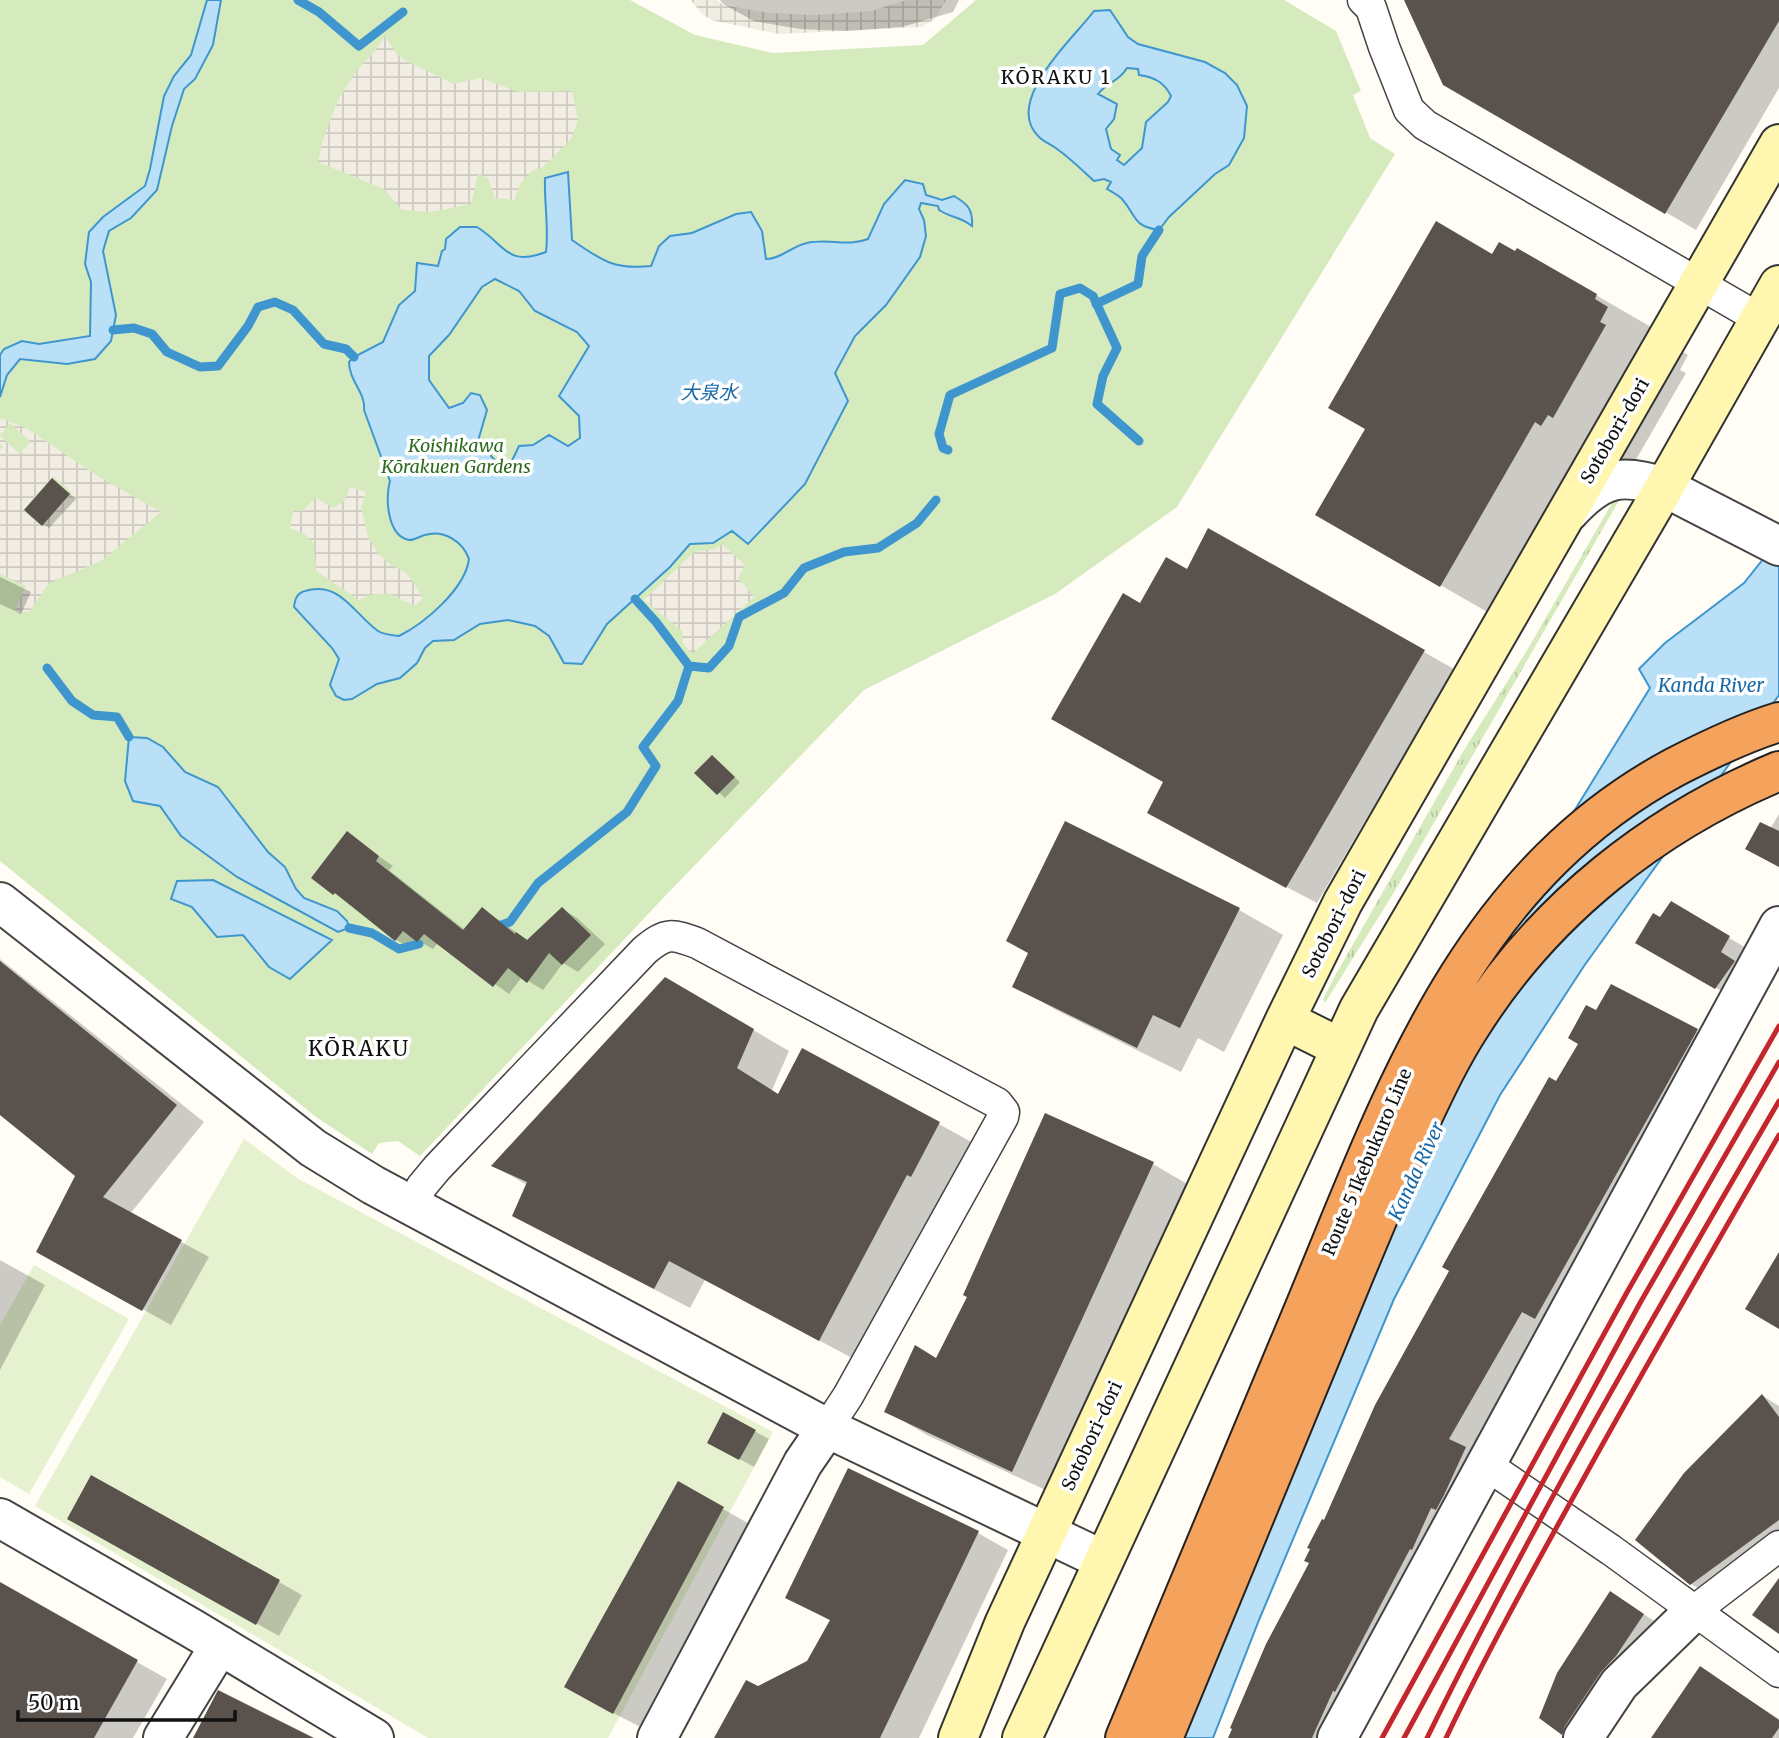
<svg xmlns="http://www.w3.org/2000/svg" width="1779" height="1738" font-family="Merriweather,'Noto Sans JP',serif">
	<defs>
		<pattern id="grass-tufts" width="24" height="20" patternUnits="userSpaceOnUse" patternTransform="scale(1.75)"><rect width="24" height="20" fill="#d5ebbd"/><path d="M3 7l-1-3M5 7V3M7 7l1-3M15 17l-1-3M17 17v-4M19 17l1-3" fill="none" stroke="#b6c8a1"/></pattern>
		<pattern id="plaza-grid" width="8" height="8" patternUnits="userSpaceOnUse" patternTransform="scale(1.75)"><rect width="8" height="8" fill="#f1ede2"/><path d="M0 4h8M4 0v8" fill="none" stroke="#cecac1"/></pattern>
	</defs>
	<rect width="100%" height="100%" fill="#fffdf5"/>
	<path fill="url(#grass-tufts)" d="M1621,497L1393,894L1325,1003L1323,999L1336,974L1464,750L1526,652L1615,498Z"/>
	<path fill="#d5ebbd" d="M0,0H630L695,35L773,53L923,45L976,0H1284L1336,31L1361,91L1353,95L1370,138L1395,154L1177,507L1055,594L864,690L667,894L420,1156L398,1141L379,1143L372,1154L316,1117L0,861Z"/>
	<path fill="#e6f2cf" d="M244,1139L297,1178L773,1432L608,1738H428L35,1506Z
		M34,1265L129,1319L29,1494L0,1477V1325Z"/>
	<path fill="url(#plaza-grid)" fill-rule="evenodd" d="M691,0H718L722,5L769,13L816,15L871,11L907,0H946L935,19L922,27L779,34L711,20L701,13Z
		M385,36L397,54L406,61L454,84L481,78L519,92L572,91L578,120L571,139L542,168L533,170L520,184L514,200L495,198L488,178L478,174L471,204L431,212L402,210L384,189L318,162L322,143L338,100L357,70L376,50Z
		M0,418L26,428L99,477L161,512L101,561L49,583L29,612H14L26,586L0,574V450L3,447L0,444V436L20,454L31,442L10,423L0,435ZM53,476L72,493L41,527L23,510Z
		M350,487L366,492L361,507L368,537L377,552L389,564L405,572L413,582L423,598L415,606L388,593L370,595L359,600L316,571L314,544L306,535L290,528L294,511H302L316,498L333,508L344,502Z
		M722,544L745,565L738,578L754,597L692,654L683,643L682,631L644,600L694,552L715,549Z"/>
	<path fill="#b9e0f7" stroke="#3f96cf" stroke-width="2" fill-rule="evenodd" d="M207,0H221L213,45L195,79L184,89L172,126L157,190L131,218L109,231L103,251L116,315L111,341L95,359L67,364L20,359L7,375L0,397V355L4,349L22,341L39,344L90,336L91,282L85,264L89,232L103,217L145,186L150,169L164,96L174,76L191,55Z
		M1110,10L1128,37L1138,44L1205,62L1225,73L1237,85L1247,106L1244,138L1229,165L1215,174L1169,217L1159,230C1132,226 1137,216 1122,199C1118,195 1112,192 1107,189L1111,182L1104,179L1094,181C1082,170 1070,158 1057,149C1052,145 1044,142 1039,137C1002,102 1073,39 1094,11ZM1127,68L1138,69L1139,75C1154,77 1164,82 1171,96L1168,102L1146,122L1142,148L1124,165L1117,160L1120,155L1111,149L1106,129L1114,119L1117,104L1098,94C1108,81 1119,82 1127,68Z
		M568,172L572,240C601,260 614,270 651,266L659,246L670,236L692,233L736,214L751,212L762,231L766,259C781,259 792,246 807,243C828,238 848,247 868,239L884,204L905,180L923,184L926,195L942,200L954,196C968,204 973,210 972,226C959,216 951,218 939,210L938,206L921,203L919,209L924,220L926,236L920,257L886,305L855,336L835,373L848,401L805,484L748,544L732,531L713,543L690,544L670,567L607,624L582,664L564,663L549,636L535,626L508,620L480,624L454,640L433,641L425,648L417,663L400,678L377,684L352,699L344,700L336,696L330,685L339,659L332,648L294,607C295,599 297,593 305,591C340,580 354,614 378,631C384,635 392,635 399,636C425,623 465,589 469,559C463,542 444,529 425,535C420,536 415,540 409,540C387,536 385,497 390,481L364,410C366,393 349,381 349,362L354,357L383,342L399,305L415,291L417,263L438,266L442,251L445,249L446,239L460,227H477C506,245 506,267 546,252C549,228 544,202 545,178ZM495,279L519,291L535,311L577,332L589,346L559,396L579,416L580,438L568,446L549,435L533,445L519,446L506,473L478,441L487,410L480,395L471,393L463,403L449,408L429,380V356L449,335L482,287Z
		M1779,539V695L1584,966L1500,1095L1394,1299L1259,1620L1213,1738H1120L1510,915L1650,688L1639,669L1665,643L1744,583Z
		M129,737L147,738L163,747L185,772L218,787L268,852L285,867L296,889L304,898L337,911L347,921L349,928L338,932L237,877L181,836L160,806L133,801L125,781Z
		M213,880L332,940L290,979L269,967L243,935L217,937L192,907L171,899L177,881Z"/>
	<path fill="#0003" d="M720,0H959L953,12L902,27L847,31L800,29L754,21L723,4Z
		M1406,0H1779V88L1696,230L1444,83Z
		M1518,250L1677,342L1675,347L1688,355L1680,370L1686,373L1634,463L1629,460L1623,471L1616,467L1522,632L1317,514L1493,256L1516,254Z
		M53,480L76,499L49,528L43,524Z
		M1209,531L1454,669L1317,903L1179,830L1165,782L1141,606L1187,571Z
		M0,577L31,592L21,614L0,604Z
		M712,758L740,782L725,798L697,773Z
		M1779,814V867L1747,849L1770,829Z
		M347,834L393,866L389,870L465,930L483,909L529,941L562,909L577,918L605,944L578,972L563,963L543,990L522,977L509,994L438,943L433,949L417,940L411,948L396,940L313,877Z
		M1671,903L1751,951L1739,1001L1638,943L1661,919Z
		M1239,910L1283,935L1224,1052L1198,1038L1181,1072L1058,1011L1014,986Z
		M0,959L204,1122L130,1214L209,1257L171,1325L39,1251L77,1175L0,1113Z
		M666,979L789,1051L772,1090L779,1095L939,1124L975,1144L856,1360L705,1280L690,1308L550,1235L527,1185L494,1166Z
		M1612,986L1730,1050L1353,1738H1230L1311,1562L1325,1523L1557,1084Z
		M1153,1164L1194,1188L1054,1494L927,1435L886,1411L937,1360Z
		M0,1260L45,1285L0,1370Z
		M1763,1396L1779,1406V1553L1717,1599L1691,1584Z
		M724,1415L769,1439L754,1467L709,1442Z
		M92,1477L302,1595L279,1636L69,1519Z
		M679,1484L753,1526L644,1729L596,1704Z
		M978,1533L1008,1550L919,1738H716L758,1688L808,1662L831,1621L788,1597Z
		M0,1584L167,1679L133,1738H0Z
		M1611,1593L1665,1628L1571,1738L1541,1718Z
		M1701,1668L1779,1719V1738H1653Z"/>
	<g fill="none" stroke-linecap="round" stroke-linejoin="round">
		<path stroke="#3f96cf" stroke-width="9" d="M298,0L319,12L359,46L403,12
			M1096,304L1138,284L1142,256L1159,230
			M113,330L134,328L152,334L167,352L200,367L218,366L248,326L258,307L275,302L293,310L324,344L346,349L354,357
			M948,450L943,448L939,434L950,395L1052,348L1060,294L1080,288L1093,296L1117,348L1103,376L1097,404L1139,441
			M635,599L656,622L689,666L709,668L729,646L739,617L784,593L804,568L844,552L878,548L917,523L936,500
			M47,668L72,701L93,715L117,717L129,737
			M349,928L372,933L399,949L419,944
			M492,928L510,922L538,883L627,812L656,766L643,747L678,701L689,666"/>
	</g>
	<path fill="#5a524d" d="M1404,0H1779V21L1665,214L1443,85Z
		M1436,221L1492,254L1499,242L1515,251L1517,248L1597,294L1595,299L1608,307L1600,322L1606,325L1553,418L1548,415L1541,426L1535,422L1440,587L1315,515L1365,429L1328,408Z
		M52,478L70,494L42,526L24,510Z
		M1208,528L1425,650L1286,888L1147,813L1163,782L1051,719L1123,593L1140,603L1166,557L1187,569Z
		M712,755L735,777L717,795L694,773Z
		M1065,821L1240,908L1180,1028L1153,1015L1137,1048L1012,987L1028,953L1006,941Z
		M1760,822L1779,831V867L1745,849Z
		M347,831L379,856L376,861L463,930L482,907L515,934L516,932L527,940L562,907L591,935L562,965L549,953L527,983L508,968L493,987L424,934L417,942L403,931L395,941L335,893L333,895L311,878Z
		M1671,901L1730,936L1721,952L1735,961L1715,989L1635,943L1653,913L1660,917Z
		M0,961L177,1105L103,1197L182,1240L142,1311L36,1252L75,1176L0,1115Z
		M665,977L754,1029L737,1068L778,1094L802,1048L940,1122L911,1177L907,1175L819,1341L669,1261L654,1289L512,1216L527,1182L491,1166Z
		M1611,984L1698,1029L1535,1319L1522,1312L1449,1439L1466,1447L1444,1495L1436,1510L1431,1508L1412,1550L1410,1549L1335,1692L1333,1691L1312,1738H1228L1232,1729L1230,1728L1266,1644L1309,1563L1304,1561L1310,1549L1307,1548L1322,1519L1324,1520L1375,1405L1449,1271L1442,1267L1549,1077L1556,1081L1578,1044L1568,1038L1586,1005L1596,1010Z
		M1045,1113L1154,1162L1012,1472L884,1412L915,1345L936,1358L967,1297L963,1295Z
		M1779,1252V1329L1745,1309Z
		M1762,1394L1779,1417V1520L1690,1585L1635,1540L1684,1473Z
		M723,1412L756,1430L739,1460L707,1443Z
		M848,1468L979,1531L880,1738H714L746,1680L758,1686L807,1661L830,1620L785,1598Z
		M91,1475L280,1580L256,1625L67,1519Z
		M678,1481L724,1507L613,1714L564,1687Z
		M1779,1578V1634L1752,1615Z
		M0,1582L138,1660L94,1738H0Z
		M1610,1591L1644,1614L1616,1656L1601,1672L1565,1726L1562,1735L1539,1718L1557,1673Z
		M1700,1666L1779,1720V1728L1772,1738H1651Z
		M218,1690L314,1738H193Z"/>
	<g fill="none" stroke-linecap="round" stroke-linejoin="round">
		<g stroke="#444" stroke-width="33">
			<path id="minor" d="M1363,0L1371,8L1384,47L1409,110L1425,125L1760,319
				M411,1207L422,1186L437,1168L645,950C667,932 672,934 697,943L997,1103L1004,1112L1003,1117L848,1396L827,1428
				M1485,1464L1611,1550L1779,1672
				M1694,1611L1779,1546"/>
		</g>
		<g stroke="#444" stroke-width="42">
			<path id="tertiary" d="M1569,512C1600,478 1620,472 1664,487L1779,546
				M0,902L313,1148L373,1185L827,1428L1103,1560
				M0,1518L193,1629L374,1738
				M163,1738L220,1645
				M657,1738L803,1463L827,1428
				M1337,1738L1779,926
				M1583,1738L1619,1684L1694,1611"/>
		</g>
		<g stroke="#333" stroke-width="42">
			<path id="secondary" d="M1285,1020L1341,1048
				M958,1738L1005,1622L1285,1020L1343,902L1779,144
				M1022,1738L1359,1009L1661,493L1779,285"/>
		</g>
		<g stroke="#222" stroke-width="42">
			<path id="motorway" d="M1125,1738C1182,1601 1240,1464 1297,1326C1387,1113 1457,884 1675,767C1708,750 1743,733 1779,722
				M1163,1738C1216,1608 1270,1478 1324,1348C1353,1277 1382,1205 1414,1135C1432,1097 1449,1059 1472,1024C1545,909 1654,823 1779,771"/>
		</g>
		<use href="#minor" stroke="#fff" stroke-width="30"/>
		<use href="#tertiary" stroke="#fff" stroke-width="38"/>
		<use href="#secondary" stroke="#fff6b0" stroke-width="38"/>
		<use href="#motorway" stroke="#f5a25d" stroke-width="38"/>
		<path stroke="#c4262e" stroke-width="5" d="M1382,1738L1626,1294L1779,1026
			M1404,1738L1640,1303L1779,1062
			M1427,1738C1534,1520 1657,1310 1779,1101
			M1446,1738C1487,1652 1534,1568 1580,1485C1645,1367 1712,1251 1779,1135"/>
	</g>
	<g text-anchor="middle" stroke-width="7" stroke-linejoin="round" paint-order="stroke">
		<g font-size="18" fill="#111" stroke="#fff">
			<text transform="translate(1615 431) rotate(-60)" y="6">Sotobori-dori</text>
			<text transform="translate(1334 924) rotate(-63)" y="6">Sotobori-dori</text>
			<text transform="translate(1367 1162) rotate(-67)" y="6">Route 5 Ikebukuro Line</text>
			<text transform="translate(1092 1436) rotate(-65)" y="6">Sotobori-dori</text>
		</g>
		<g font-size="18" font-style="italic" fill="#2f6b1f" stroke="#fff">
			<text x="456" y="452">Koishikawa<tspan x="456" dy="21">Kōrakuen Gardens</tspan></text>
		</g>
		<g font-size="19" letter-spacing="2" fill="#111" stroke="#fff">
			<text x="1056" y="84">KŌRAKU 1</text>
		</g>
		<g font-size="19" font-style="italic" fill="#1768a6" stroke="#fff">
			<text x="709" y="399">大泉水</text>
			<text x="1711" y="692">Kanda River</text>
			<text transform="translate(1416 1171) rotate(-65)" y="7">Kanda River</text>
		</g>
		<g font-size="21" letter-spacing="2" fill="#111" stroke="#fff">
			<text x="359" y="1056">KŌRAKU</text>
		</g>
	</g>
	<path d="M18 1710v10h217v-10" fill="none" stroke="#111111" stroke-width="3.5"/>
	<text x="28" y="1710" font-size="21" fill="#111111" stroke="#ffffff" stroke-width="5" paint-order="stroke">50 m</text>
</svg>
